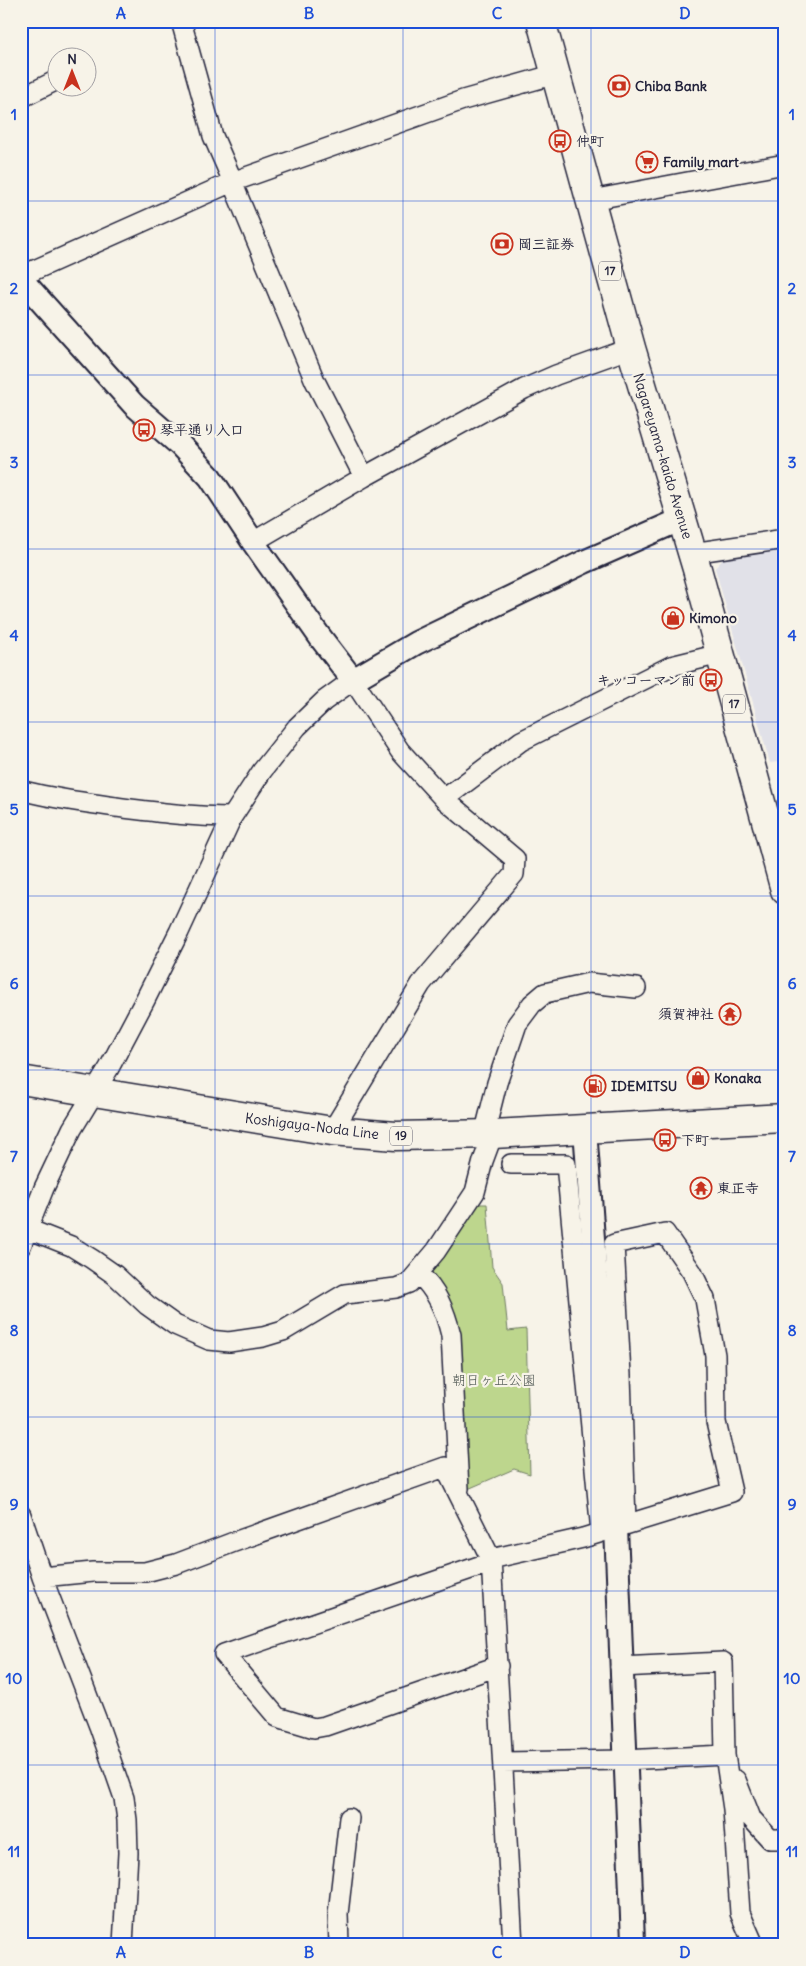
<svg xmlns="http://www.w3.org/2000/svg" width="806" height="1966" font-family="Delius,'Klee One',sans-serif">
	<rect width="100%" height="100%" fill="#f7f3e8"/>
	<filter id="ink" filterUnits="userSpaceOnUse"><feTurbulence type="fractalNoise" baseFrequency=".02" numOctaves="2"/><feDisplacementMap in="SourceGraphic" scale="10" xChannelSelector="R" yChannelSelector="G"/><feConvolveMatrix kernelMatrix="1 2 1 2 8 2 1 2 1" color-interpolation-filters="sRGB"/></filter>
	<g filter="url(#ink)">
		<path fill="#e1e1e8" d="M785,550V761L770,763L715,568L724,558Z"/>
		<path fill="#bdd68d" stroke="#707c64" d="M479,1204H487L492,1267L503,1283L508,1331L526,1329L530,1474L514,1469L468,1489L462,1424L430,1269Z"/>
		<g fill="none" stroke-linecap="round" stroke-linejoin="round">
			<g stroke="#22223b" stroke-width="22">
				<path id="minor" d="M181,21L213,136L233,182
					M21,98L53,82
					M232,182L315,381L364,477
					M591,200L785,164
					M21,276L232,182L463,100L556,74
					M253,542L364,477L524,389L556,375L631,348
					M692,553L785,539
					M21,790C52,799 84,802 116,807C155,812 193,817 232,817
					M444,799L521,741L671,666L720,654
					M484,1135L497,1083L517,1024L532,1004L545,993L589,983L636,988
					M511,1164H566L601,1532
					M28,1229L71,1246L92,1259L115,1275L147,1305L175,1325L209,1340L229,1342L263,1337L283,1331L345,1294L396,1288L409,1283L436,1251L475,1192L483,1161L493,1134
					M21,1246L44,1188L72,1129L109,1068L145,1000L179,932L232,817L262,771L297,727L324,701L353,680L400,751L444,799L515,859L514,874L421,984L332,1131
					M418,1273C437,1291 445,1310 451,1335L459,1489
					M21,1515L42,1577L99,1726L124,1798L127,1820L128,1853L123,1945
					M491,1559L583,1538L732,1492L716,1422L715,1355L705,1299L692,1272L665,1233L614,1244L621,1375L626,1522
					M491,1562L224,1654L277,1717L314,1728L325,1726L498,1666
					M42,1577L93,1572H145L176,1564L234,1542L445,1467L491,1559L513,1945
					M620,1667L723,1662L725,1755L733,1809L740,1913L754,1945
					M503,1762L624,1760L725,1755
					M736,1780L751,1818L770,1839H785
					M339,1945L338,1914L349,1818"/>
			</g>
			<g stroke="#22223b" stroke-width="26">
				<path id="tertiary" d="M21,279L134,405L181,446L210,477L253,542L320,637L353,680L416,643L584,562L682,519
					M585,1129L604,1389L616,1528L633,1941L635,1945"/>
			</g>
			<g stroke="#22223b" stroke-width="31">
				<path id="primary" d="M541,21L631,348L697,569L785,890
					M21,1080L332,1131L396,1136L493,1134L785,1118"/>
			</g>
			<use href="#minor" stroke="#f7f3e8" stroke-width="19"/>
			<use href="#tertiary" stroke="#f7f3e8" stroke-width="22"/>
			<use href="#primary" stroke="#f7f3e8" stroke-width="28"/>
		</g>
	</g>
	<path fill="none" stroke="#1d4ed8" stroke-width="1" stroke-opacity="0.55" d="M215,21V1945M403,21V1945M591,21V1945M21,201H785M21,375H785M21,549H785M21,722H785M21,896H785M21,1070H785M21,1244H785M21,1417H785M21,1591H785M21,1765H785"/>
	<defs>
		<g id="bank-ring" transform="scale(1.125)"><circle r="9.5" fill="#f7f3e8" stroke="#c8321e" stroke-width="1.5"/><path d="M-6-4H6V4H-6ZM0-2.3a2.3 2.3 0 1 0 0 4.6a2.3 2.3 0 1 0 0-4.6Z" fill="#c8321e"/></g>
		<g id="bus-ring" transform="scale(1.125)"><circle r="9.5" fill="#f7f3e8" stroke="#c8321e" stroke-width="1.5"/><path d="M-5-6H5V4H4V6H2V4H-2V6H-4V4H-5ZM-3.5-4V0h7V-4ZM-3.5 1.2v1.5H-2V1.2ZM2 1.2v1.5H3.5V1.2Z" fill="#c8321e"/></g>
		<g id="supermarket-ring" transform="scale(1.125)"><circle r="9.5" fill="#f7f3e8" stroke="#c8321e" stroke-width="1.5"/><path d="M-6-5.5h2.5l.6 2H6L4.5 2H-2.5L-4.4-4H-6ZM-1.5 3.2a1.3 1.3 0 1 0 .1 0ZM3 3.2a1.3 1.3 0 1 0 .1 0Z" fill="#c8321e"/></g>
		<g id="shop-ring" transform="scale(1.125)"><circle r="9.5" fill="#f7f3e8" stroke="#c8321e" stroke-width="1.5"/><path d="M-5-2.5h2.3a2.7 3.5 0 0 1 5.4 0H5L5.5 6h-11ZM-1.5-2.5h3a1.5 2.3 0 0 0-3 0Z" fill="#c8321e"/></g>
		<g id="temple-ring" transform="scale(1.125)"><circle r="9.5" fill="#f7f3e8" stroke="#c8321e" stroke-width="1.5"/><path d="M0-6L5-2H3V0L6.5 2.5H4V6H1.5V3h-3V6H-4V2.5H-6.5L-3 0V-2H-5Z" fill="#c8321e"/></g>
		<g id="fuel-ring" transform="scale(1.125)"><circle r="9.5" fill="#f7f3e8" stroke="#c8321e" stroke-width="1.5"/><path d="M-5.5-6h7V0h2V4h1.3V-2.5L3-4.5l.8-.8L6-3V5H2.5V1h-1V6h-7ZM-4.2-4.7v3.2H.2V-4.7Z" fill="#c8321e"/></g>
	</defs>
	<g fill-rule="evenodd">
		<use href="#bank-ring" x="619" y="86"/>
		<use href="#bus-ring" x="560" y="141"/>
		<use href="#supermarket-ring" x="647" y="162"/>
		<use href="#bank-ring" x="502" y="244"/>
		<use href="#bus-ring" x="144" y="430"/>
		<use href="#shop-ring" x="673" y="618"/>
		<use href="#bus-ring" x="711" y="680"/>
		<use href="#temple-ring" x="730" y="1014"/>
		<use href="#shop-ring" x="698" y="1078"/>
		<use href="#fuel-ring" x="595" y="1086"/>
		<use href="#bus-ring" x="665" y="1140"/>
		<use href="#temple-ring" x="701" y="1188"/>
	</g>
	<g text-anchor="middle" stroke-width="4.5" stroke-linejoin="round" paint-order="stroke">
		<g fill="#f7f3e8" stroke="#62616f" stroke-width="1">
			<rect x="599" y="261.5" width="22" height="19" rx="4"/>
			<rect x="723" y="694.5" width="22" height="19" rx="4"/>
			<rect x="390" y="1126.5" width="22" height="19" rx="4"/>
		</g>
		<g font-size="12" font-weight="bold" fill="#22223b">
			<text x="610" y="275">17</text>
			<text x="734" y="708">17</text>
			<text x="401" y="1140">19</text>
		</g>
		<g font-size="14" font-weight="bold" fill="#22223b" stroke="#f7f3e8" text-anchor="start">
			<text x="635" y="91">Chiba Bank</text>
			<text x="576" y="146">仲町</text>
			<text x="663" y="167">Family mart</text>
			<text x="518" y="249">岡三証券</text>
			<text x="160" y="435">琴平通り入口</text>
			<text x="689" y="623">Kimono</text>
			<text x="695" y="685" text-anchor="end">キッコーマン前</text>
			<text x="714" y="1019" text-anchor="end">須賀神社</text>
			<text x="714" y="1083">Konaka</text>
			<text x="611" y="1091">IDEMITSU</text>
			<text x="681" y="1145">下町</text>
			<text x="717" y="1193">東正寺</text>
		</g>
		<g font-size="14" fill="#22223b" stroke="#f7f3e8">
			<text transform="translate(663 456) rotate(73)" y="5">Nagareyama-kaido Avenue</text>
			<text transform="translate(312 1126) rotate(7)" y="5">Koshigaya-Noda Line</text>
		</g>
		<g font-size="14" fill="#505854" stroke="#f7f3e8">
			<text x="494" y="1385">朝日ヶ丘公園</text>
		</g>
	</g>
	<rect width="806" height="1966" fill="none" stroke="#f7f3e8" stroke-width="55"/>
	<g transform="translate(72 72)"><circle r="24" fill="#f7f3e8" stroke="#a29fa3"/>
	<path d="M0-4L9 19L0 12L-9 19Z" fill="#c8321e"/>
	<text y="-8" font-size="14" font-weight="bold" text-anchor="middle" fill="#22223b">N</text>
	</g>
	<rect x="28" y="28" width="750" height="1910" fill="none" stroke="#1d4ed8" stroke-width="2"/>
	<g font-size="16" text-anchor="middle" font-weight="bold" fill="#1d4ed8">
		<text x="121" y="19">A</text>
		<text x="309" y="19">B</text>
		<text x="497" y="19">C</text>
		<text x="685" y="19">D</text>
		<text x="14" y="120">1</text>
		<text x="792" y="120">1</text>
		<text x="14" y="294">2</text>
		<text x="792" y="294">2</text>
		<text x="14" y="468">3</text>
		<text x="792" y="468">3</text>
		<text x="14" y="641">4</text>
		<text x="792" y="641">4</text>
		<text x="14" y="815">5</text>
		<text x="792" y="815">5</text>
		<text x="14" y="989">6</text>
		<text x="792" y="989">6</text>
		<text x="14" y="1162">7</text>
		<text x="792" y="1162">7</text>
		<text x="14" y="1336">8</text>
		<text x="792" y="1336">8</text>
		<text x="14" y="1510">9</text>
		<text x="792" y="1510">9</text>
		<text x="14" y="1684">10</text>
		<text x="792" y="1684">10</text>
		<text x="14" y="1857">11</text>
		<text x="792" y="1857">11</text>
		<text x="121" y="1958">A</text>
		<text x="309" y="1958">B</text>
		<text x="497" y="1958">C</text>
		<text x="685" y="1958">D</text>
	</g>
</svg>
